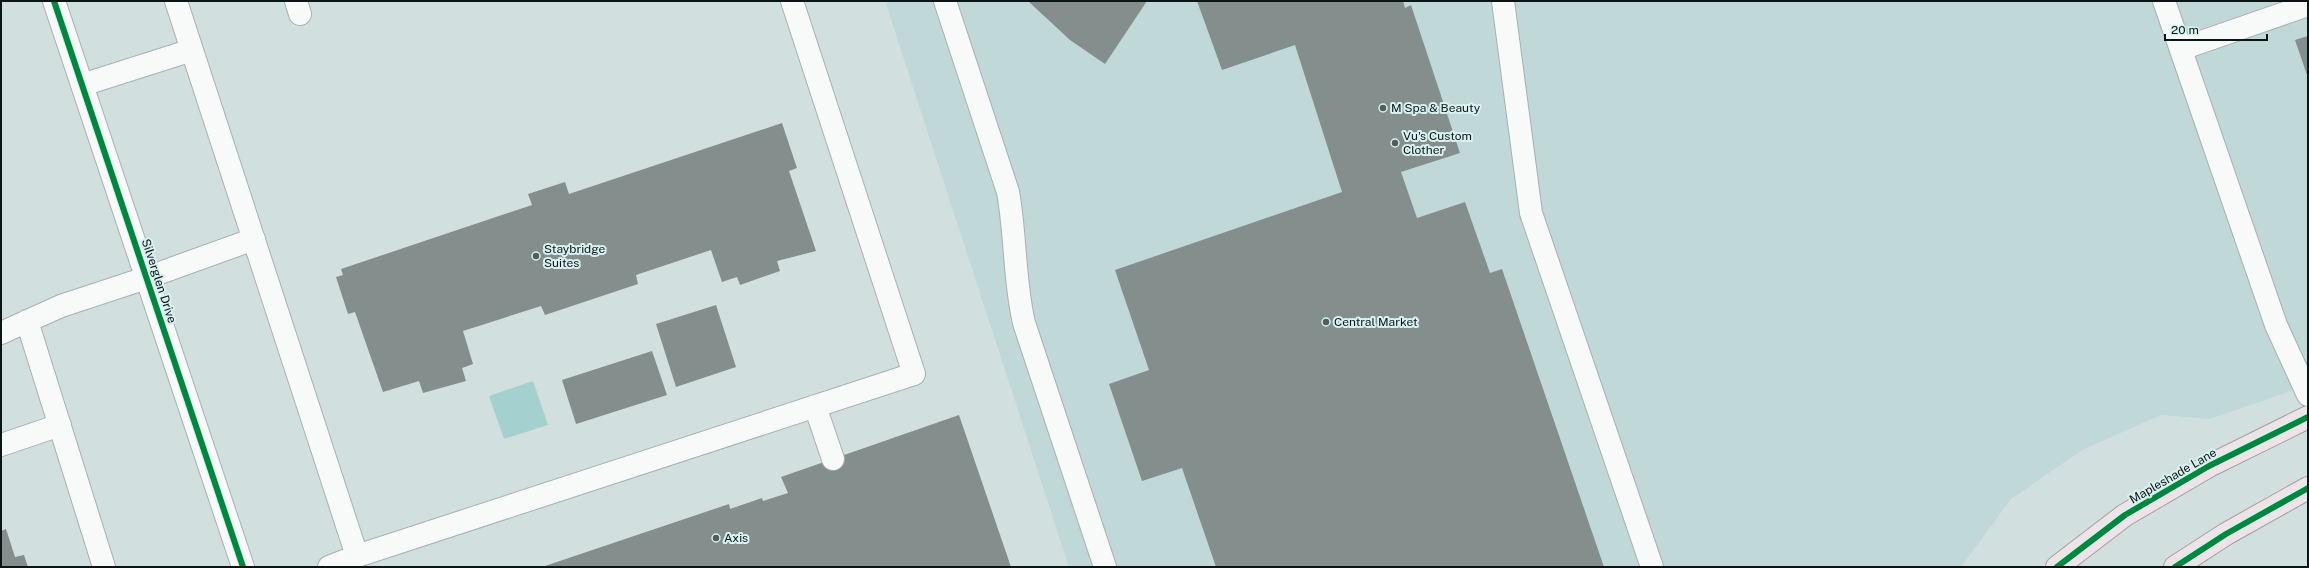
<svg xmlns="http://www.w3.org/2000/svg" width="2309" height="568" font-family="'Public Sans',sans-serif">
	<rect width="100%" height="100%" fill="#d2dfdf"/>
	<path fill="#c0d8d7" d="M885,1H2308V385L2210,419L2161,415L2084,449L2011,499L1961,567H1069Z"/>
	<path fill="#a4d1cf" d="M533,381L548,425L504,439L489,396Z"/>
	<path fill="#838e8d" d="M1028,1H1147L1105,64L1070,40Z
		M1197,1H1403L1405,8L1411,5L1460,153L1401,172L1417,218L1465,202L1490,273L1502,269L1604,567H1216L1182,468L1142,481L1109,384L1149,370L1115,270L1342,192L1295,45L1222,70Z
		M2308,36V78L2295,40Z
		M782,123L797,168L789,171L816,251L777,261L780,271L740,285L737,277L722,282L711,250L636,275L638,284L545,315L541,306L463,331L473,364L462,368L466,381L423,393L419,381L383,392L355,312L348,314L336,277L343,275L341,269L532,205L528,194L565,182L569,194Z
		M716,305L736,367L676,387L656,324Z
		M652,351L667,395L576,424L562,380Z
		M959,415L1011,567H542L729,504L730,509L762,498L763,501L788,493L781,477Z
		M6,529L15,557L24,555L28,567H1V531Z"/>
	<g fill="none" stroke-linecap="round" stroke-linejoin="round">
		<g stroke="#a7b1b1" stroke-width="24">
			<path id="minor" d="M54,1L243,567
				M176,1L357,556
				M296,1L300,14
				M945,1L1008,192C1016,236 1014,281 1024,323L1105,567
				M1503,1L1531,213L1652,567
				M2164,1L2276,325L2308,395
				M2181,49L2308,5
				M82,85L192,50
				M27,321L104,567
				M1,333L61,306L146,278L254,239
				M815,406L833,459
				M1,445L60,425
				M329,567L357,556L914,374L792,1"/>
		</g>
		<g stroke="#a89da0" stroke-width="24">
			<path id="major" d="M2057,567L2125,515L2209,466L2308,417
				M2175,567L2226,534L2308,488"/>
		</g>
		<use href="#minor" stroke="#f8fafa" stroke-width="22"/>
		<use href="#major" stroke="#ece4e6" stroke-width="22"/>
		<g stroke="#d9f2f1" stroke-width="8">
			<path id="cycleway" d="M54,1L243,567
				M2057,567L2125,515L2209,466L2308,417
				M2175,567L2226,534L2308,488"/>
		</g>
		<use href="#cycleway" stroke="#00873e" stroke-width="6"/>
	</g>
	<g fill="#515c5c" stroke="#d9f2f1" stroke-width="1.5">
		<circle cx="1383" cy="108" r="4"/>
		<circle cx="1395" cy="143" r="4"/>
		<circle cx="536" cy="256" r="4"/>
		<circle cx="1326" cy="322" r="4"/>
		<circle cx="716" cy="538" r="4"/>
	</g>
	<g text-anchor="middle" stroke-width="4" stroke-linejoin="round" paint-order="stroke">
		<g font-size="12" fill="#0c1515" stroke="#d9f2f1" text-anchor="start">
			<text x="1391" y="112">M Spa &amp; Beauty</text>
			<text x="1403" y="140">Vu's Custom<tspan x="1403" dy="14">Clother</tspan></text>
			<text x="544" y="253">Staybridge<tspan x="544" dy="14">Suites</tspan></text>
			<text x="1334" y="326">Central Market</text>
			<text x="724" y="542">Axis</text>
		</g>
		<g font-size="12" fill="#0c1515" stroke="#d9f2f1">
			<text transform="translate(159 281) rotate(72)" y="4">Silverglen Drive</text>
			<text transform="translate(2173 476) rotate(-30)" y="4">Mapleshade Lane</text>
		</g>
	</g>
	<rect width="2309" height="568" fill="none" stroke="#0c1515" stroke-width="4"/>
	<path d="M2165 34v6h102v-6" fill="none" stroke="#0c1515" stroke-width="2"/>
	<text x="2171" y="34" font-size="12" fill="#0c1515" stroke="#d9f2f1" stroke-width="3" paint-order="stroke">20 m</text>
</svg>
